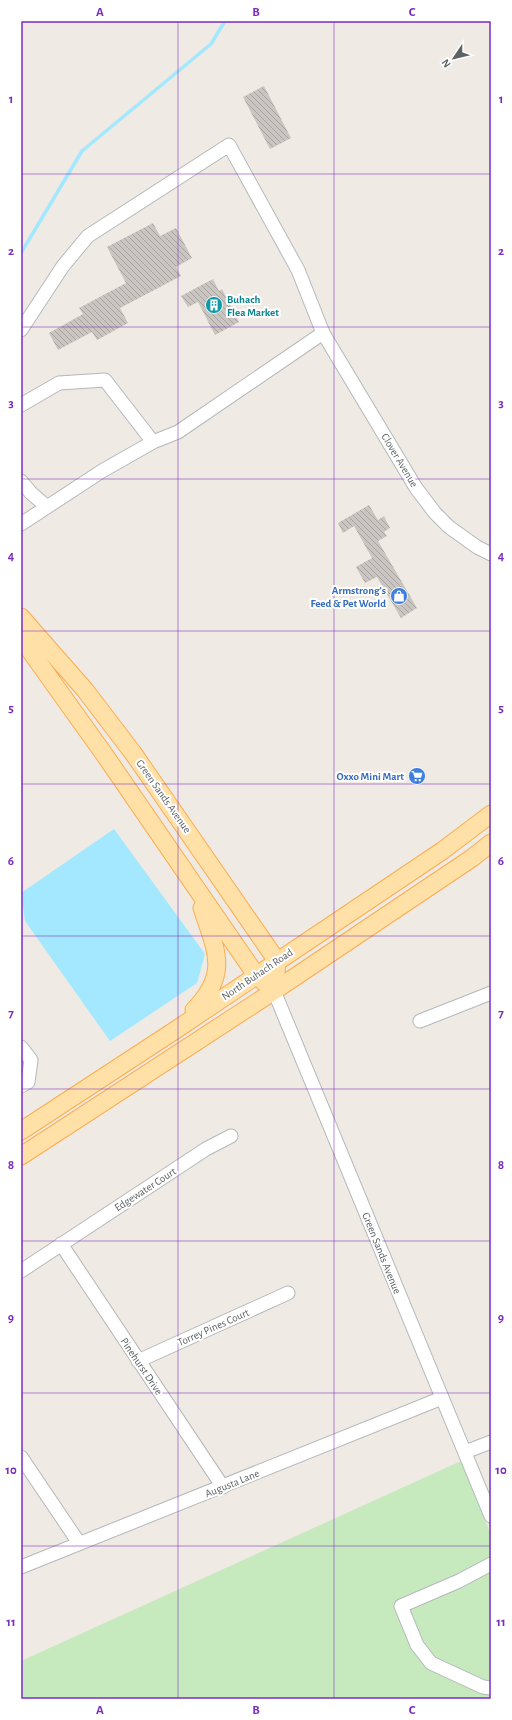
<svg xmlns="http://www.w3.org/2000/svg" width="512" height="1720" font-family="'Alegreya Sans',sans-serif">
	<defs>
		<pattern id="building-back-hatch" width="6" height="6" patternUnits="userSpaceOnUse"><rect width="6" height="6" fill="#cac5c0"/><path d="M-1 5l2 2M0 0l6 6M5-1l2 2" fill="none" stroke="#a7a3a0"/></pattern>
	</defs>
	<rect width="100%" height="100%" fill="#efeae3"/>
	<path fill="#c6e9be" d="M461,1461L491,1535V1699H21V1661Z"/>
	<path fill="#a3e8ff" d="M114,829L205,954L197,983L110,1041L25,921L21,893Z"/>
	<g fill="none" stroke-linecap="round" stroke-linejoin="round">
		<path stroke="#a3e8ff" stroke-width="3.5" d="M21,253L82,151L211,44L225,21"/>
	</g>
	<path fill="url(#building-back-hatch)" d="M264,86L291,138L270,149L243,97Z
		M153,223L160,236L176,228L192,258L176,267L181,276L120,308L128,323L97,340L92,332L58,350L49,333L83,314L79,308L126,283L107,247Z
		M213,279L219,291L222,289L239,322L215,335L198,302L188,307L181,296Z
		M369,505L378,520L384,516L390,528L384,532L387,536L378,541L417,608L401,618L377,577L365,583L356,567L372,558L354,526L343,533L338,523Z"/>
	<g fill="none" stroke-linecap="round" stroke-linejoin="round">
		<g stroke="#b4b8bb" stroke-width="15">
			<path id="minor" d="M21,330L63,266L88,236L229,145L298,270L323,333
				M21,405L59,383L105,380L153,442L102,471L21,524
				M153,442L178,432L323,333L416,488L435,513L449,527L477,547L491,554
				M21,481L31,493L47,507
				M274,991L491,1516
				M420,1021L491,993
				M21,1047L31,1060L28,1082L21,1086
				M61,1244L223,1487
				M21,1271L206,1149L231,1136
				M138,1361L288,1293
				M465,1452L491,1442
				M21,1457L79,1543
				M491,1564L459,1581L401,1606L417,1645L431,1663L483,1687L491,1688
				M21,1567L442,1398"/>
		</g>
		<g stroke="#fcac4f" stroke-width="19">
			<path id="major" d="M21,617L85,690L133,753L277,961L276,973
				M21,638L104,754L256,975L265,983
				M194,1010C230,973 216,951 202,908
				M21,1131L174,1031L442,851L491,814
				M21,1156L274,991L472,858L491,843"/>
		</g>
		<use href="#minor" stroke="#fff" stroke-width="13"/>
		<use href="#major" stroke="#ffe1a8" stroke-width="17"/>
	</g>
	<path fill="none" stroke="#7b2cbf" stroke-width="1" stroke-opacity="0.55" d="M178,21V1699M334,21V1699M21,174H491M21,327H491M21,479H491M21,631H491M21,784H491M21,936H491M21,1089H491M21,1241H491M21,1393H491M21,1546H491"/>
	<defs>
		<g id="building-disc" transform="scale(0.9)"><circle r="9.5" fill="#0f9aa8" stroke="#fff"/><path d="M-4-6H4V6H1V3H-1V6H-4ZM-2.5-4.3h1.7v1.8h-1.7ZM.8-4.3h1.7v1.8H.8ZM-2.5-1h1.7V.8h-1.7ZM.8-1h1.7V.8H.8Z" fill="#fff"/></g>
		<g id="shop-disc" transform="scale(0.9)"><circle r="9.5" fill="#3f7fe0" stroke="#fff"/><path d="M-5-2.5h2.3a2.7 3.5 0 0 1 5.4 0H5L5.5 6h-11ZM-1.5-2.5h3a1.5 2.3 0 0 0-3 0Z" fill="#fff"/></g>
		<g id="supermarket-disc" transform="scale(0.9)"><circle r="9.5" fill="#3f7fe0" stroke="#fff"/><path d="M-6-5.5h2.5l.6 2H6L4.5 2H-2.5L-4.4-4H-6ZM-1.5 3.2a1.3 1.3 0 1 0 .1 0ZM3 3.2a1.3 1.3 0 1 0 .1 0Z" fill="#fff"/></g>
	</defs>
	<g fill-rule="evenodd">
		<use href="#building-disc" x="214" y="305"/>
		<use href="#shop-disc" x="399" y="596"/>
		<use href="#supermarket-disc" x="417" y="776"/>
	</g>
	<g text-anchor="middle" stroke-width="4" stroke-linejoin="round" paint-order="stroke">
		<g font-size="11" font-weight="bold" fill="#0d838f" stroke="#fff" text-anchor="start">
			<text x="227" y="303">Buhach<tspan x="227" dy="13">Flea Market</tspan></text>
		</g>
		<g font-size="11" fill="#5b6165" stroke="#fff">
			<text transform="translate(400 460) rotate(59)" y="4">Clover Avenue</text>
			<text transform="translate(164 796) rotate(55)" y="4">Green Sands Avenue</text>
			<text transform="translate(257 974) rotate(-34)" y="4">North Buhach Road</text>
			<text transform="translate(145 1189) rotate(-33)" y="4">Edgewater Court</text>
			<text transform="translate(382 1253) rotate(68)" y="4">Green Sands Avenue</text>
			<text transform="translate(213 1327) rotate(-24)" y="4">Torrey Pines Court</text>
			<text transform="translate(142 1366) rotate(56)" y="4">Pinehurst Drive</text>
			<text transform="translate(232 1483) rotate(-22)" y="4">Augusta Lane</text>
		</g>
		<g font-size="11" font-weight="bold" fill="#366cbe" stroke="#fff" text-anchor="end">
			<text x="386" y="594">Armstrong's<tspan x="386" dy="13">Feed &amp; Pet World</tspan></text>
			<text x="404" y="780">Oxxo Mini Mart</text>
		</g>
	</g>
	<rect width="512" height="1720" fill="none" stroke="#ffffff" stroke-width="44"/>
	<g transform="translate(454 58) rotate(235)" stroke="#ffffff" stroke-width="3" paint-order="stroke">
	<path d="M0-3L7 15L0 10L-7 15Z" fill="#5b6165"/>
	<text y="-6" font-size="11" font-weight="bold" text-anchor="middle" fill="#5b6165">N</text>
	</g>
	<rect x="22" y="22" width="468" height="1676" fill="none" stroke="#7b2cbf" stroke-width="1.5"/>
	<g font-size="13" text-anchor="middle" font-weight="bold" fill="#7b2cbf">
		<text x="100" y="16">A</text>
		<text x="256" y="16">B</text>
		<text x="412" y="16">C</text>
		<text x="11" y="103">1</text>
		<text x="501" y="103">1</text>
		<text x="11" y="255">2</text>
		<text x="501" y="255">2</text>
		<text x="11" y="407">3</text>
		<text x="501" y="407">3</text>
		<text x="11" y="560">4</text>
		<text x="501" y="560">4</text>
		<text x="11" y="712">5</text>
		<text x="501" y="712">5</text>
		<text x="11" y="865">6</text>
		<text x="501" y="865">6</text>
		<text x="11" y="1017">7</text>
		<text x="501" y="1017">7</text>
		<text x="11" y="1169">8</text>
		<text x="501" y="1169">8</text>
		<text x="11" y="1322">9</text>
		<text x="501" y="1322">9</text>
		<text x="11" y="1474">10</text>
		<text x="501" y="1474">10</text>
		<text x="11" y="1626">11</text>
		<text x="501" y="1626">11</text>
		<text x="100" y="1714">A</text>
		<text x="256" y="1714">B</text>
		<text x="412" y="1714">C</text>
	</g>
</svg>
